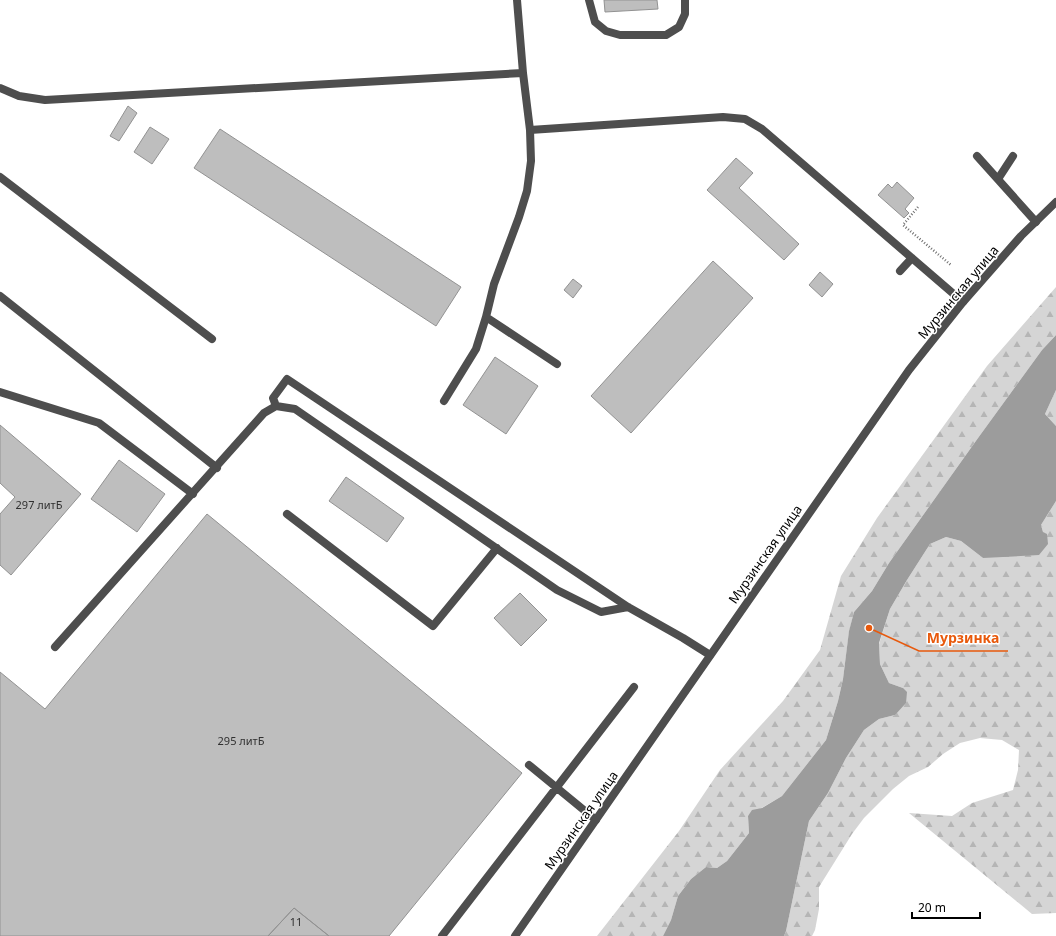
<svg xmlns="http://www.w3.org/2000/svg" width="1056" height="936" font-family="'Noto Sans',sans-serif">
	<defs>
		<pattern id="forest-firs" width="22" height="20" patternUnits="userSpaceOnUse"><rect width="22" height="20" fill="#d5d5d5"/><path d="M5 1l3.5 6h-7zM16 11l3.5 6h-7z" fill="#b5b5b5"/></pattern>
	</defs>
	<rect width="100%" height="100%" fill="#fff"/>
	<path fill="url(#forest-firs)" d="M1056,287V335L1042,350L978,438L889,563L872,591L854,612L849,632L843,679L838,701L826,740L782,796L748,816L749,833L727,861L717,868L706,867L691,879L678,896L671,920L663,936H597L679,831L720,770L783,701L820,650L841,576L877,518L987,366Z
		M1056,390V426L1045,414Z
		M1056,501V913L1032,914L909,813L952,816L972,803L1013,790L1018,770L1019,750L1002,740L980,738L960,743L943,754L928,767L909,776L893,789L864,818L852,834L819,887V909L815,930L812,936H784L786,931L809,821L828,793L846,758L864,730L879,719L895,715L903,688L889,683L880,664L879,644L890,609L907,580L930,544L946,537L961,541L983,558L1043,532L1041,525Z"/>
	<path fill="#9c9c9c" d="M1056,335V390L1045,414L1056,426V501L1041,525L1043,532L1047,534L1048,544L1039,555L983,558L961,541L946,537L930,544L907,580L890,609L879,643L880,664L889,683L903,688L907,692L906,703L895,715L879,719L864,730L846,758L828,793L809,821L786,931L784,936H663L671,920L678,896L691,879L706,867L717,868L727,861L749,833L748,816L752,810L762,808L782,796L826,740L838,701L843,679L849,631L854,612L872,591L889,563L978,438L1042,350Z"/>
	<path fill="#bebebe" stroke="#929292" d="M604,0H657L658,9L605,12Z
		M128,106L137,113L119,141L110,136Z
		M150,127L169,139L152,164L134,152Z
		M220,129L461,287L436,326L194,168Z
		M736,158L753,173L739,188L799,244L784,260L707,190Z
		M897,182L914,198L905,209L909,213L904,218L878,195L888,184L892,188Z
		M713,261L753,298L631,433L591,396Z
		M820,272L833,284L822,297L809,285Z
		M573,279L582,286L573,298L564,290Z
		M495,357L538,386L506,434L463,405Z
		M0,425L81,494L11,575L0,565V514L15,497L0,483Z
		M119,460L165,494L137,532L91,499Z
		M346,477L404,518L387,542L329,501Z
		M207,514L522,773L389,936H329L294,908L268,936H0V672L45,709Z
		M520,593L547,620L521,646L494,618Z
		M294,908L329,936H268Z"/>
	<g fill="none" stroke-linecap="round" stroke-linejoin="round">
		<path stroke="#707070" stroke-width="2.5" stroke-dasharray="1 2" stroke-linecap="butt" d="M918,207L903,225L951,265"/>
		<path stroke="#4e4e4e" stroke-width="8" d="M517,0L523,73L530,130L723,117L745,119L762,129L963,302
			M589,0L595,22L606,31L620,35H666L679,27L685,14V0
			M0,88L19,96L45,100L523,73
			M530,130L531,161L527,191L519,217L494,284L486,317L557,364
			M977,156L1036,222
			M0,177L212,339
			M998,179L1013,156
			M900,271L912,258
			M0,296L217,468
			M0,392L99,423L193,494
			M444,401L476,349L486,317
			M276,406L273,398L287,379L628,607L683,638L710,655
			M287,514L433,626L497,548
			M55,647L264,413L276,406L295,409L557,590L601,612L628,607
			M529,765L596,820
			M442,936L634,687"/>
		<path stroke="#4e4e4e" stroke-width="8" d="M515,936L909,370L963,302L1021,236L1056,202"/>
	</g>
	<g text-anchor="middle" stroke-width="3" stroke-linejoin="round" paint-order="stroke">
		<g font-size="11" fill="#303030">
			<text x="39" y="509">297 литБ</text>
			<text x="241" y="745">295 литБ</text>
			<text x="296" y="926">11</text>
		</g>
		<g font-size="13" fill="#000" stroke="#fff">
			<text transform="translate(958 292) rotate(-50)" y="5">Мурзинская улица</text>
			<text transform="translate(765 554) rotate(-55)" y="5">Мурзинская улица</text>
			<text transform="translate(581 820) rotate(-55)" y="5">Мурзинская улица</text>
		</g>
	</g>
	<path fill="none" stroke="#e8590c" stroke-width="1.5" d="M869 628L919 651H1008"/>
	<circle fill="#e8590c" stroke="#fff" stroke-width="1.5" cx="869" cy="628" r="4"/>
	<g font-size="14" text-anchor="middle" font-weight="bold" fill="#e8590c" stroke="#fff" stroke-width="3" stroke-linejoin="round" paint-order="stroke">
		<text x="963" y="643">Мурзинка</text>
	</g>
	<path d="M912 912v6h68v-6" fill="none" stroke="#000000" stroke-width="2"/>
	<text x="918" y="912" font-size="12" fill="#000000" stroke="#ffffff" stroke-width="3" paint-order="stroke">20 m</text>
</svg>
